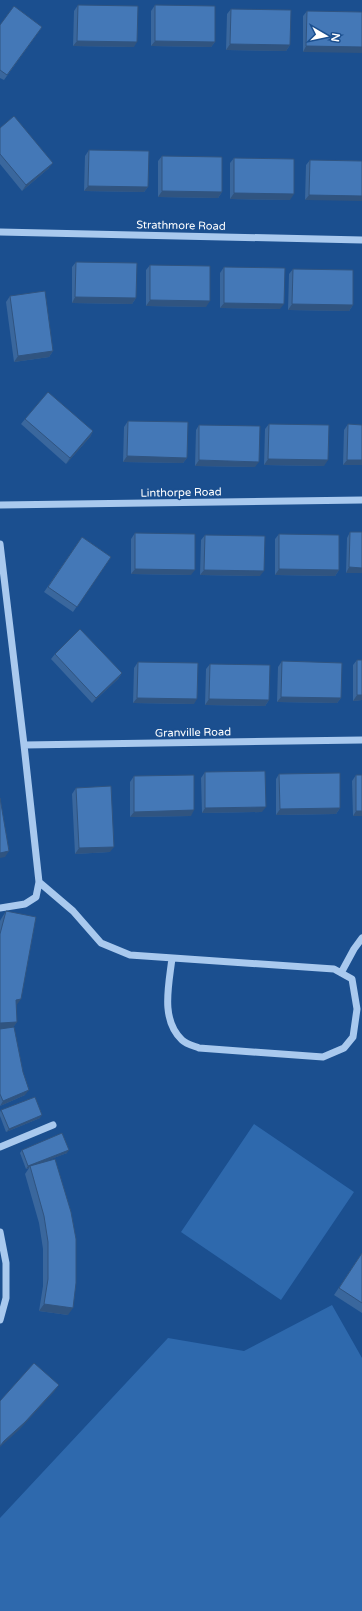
<svg xmlns="http://www.w3.org/2000/svg" width="362" height="1611" font-family="'Varela Round',sans-serif">
	<rect width="100%" height="100%" fill="#1b4f8f"/>
	<path fill="#2e69ad" d="M254,1124L354,1192L281,1300L181,1232Z
		M332,1305L362,1358V1611H0V1518L168,1338L244,1351Z"/>
	<g fill="none" stroke-linecap="round" stroke-linejoin="round">
		<path stroke="#a9c9ee" stroke-width="7" d="M0,232L362,240
			M0,505L362,500
			M0,544L24,745L39,882L36,897L25,904L0,908
			M24,745L362,740
			M39,882L73,911L101,943L130,955L334,969L352,979L357,1009L353,1037L344,1048L323,1057L199,1048C194,1046 186,1044 182,1040C160,1019 169,985 172,958
			M341,973L354,949L362,938
			M0,1147L53,1125
			M0,1232L6,1263V1298L0,1320"/>
	</g>
	<path fill="#3a679d" d="M78,5L134,47L73,46L74,11Z
		M155,5L215,42L211,47L151,46V11Z
		M231,9L290,45L286,51L226,50L227,14Z
		M307,11L362,12L303,52V16Z
		M0,25L42,27L4,80L0,78Z
		M0,128L49,168L22,191L0,164Z
		M89,150L148,187L144,192L84,191L85,156Z
		M162,156L222,192L218,198L158,197V161Z
		M234,158L290,200L230,199V163Z
		M310,160L362,161L305,200L306,165Z
		M76,262L136,298L132,304L72,303V267Z
		M150,265L206,307L146,306V270Z
		M224,267L280,309L220,308V273Z
		M293,269L353,305L349,311L288,310L289,274Z
		M10,296L53,351L49,357L14,362L6,302Z
		M25,419L93,431L90,437L66,464L21,424Z
		M128,421L187,458L183,463L123,462L124,427Z
		M269,424L324,466L264,465L265,429Z
		M348,424L362,465H343L344,430Z
		M199,425L255,467L195,466L196,430Z
		M350,532H362V573H346L347,538Z
		M135,533L191,575L131,574V539Z
		M279,534L339,570L335,576L275,575V539Z
		M205,535L260,576L200,575L201,540Z
		M82,537L111,557L73,612L44,592Z
		M55,654L122,673L118,679L92,703L51,659Z
		M357,660H362V700L353,701V665Z
		M282,661L341,698L337,703L277,702L278,667Z
		M138,662L194,704L133,703L134,668Z
		M210,664L269,700L265,706L205,705L206,669Z
		M205,772L262,812L202,813L201,778Z
		M279,774L340,808L336,814L276,815V779Z
		M356,775L362,816H353L352,781Z
		M134,776L191,816L130,817V782Z
		M76,788L110,852L75,854L72,794Z
		M6,911L16,1006L17,1022L13,1027L25,1095L0,1106V921L1,919Z
		M1,1110L40,1118L6,1132L0,1116V1112Z
		M22,1150L67,1153L40,1163L68,1315L39,1311L43,1286V1249L39,1223L25,1174L29,1168L26,1169L20,1153Z
		M362,1253V1313L334,1295Z"/>
	<path fill="#305480" d="M77,41L137,42L134,47L73,46Z
		M155,41L215,42L211,47L151,46Z
		M230,44L290,45L286,51L226,50Z
		M306,46L362,47V53L303,52Z
		M53,163L49,168L22,191L26,185Z
		M88,186L148,187L144,192L84,191Z
		M162,191L222,192L218,198L158,197Z
		M234,193L294,194L290,200L230,199Z
		M309,195L362,196V201L305,200Z
		M75,297L136,298L132,304L72,303Z
		M150,300L210,301L206,307L146,306Z
		M224,303L284,304L280,309L220,308Z
		M292,304L353,305L349,311L288,310Z
		M53,351L49,357L14,362L18,356Z
		M93,431L90,437L66,464L70,458Z
		M127,456L187,458L183,463L123,462Z
		M268,459L328,460L324,466L264,465Z
		M199,460L259,462L255,467L195,466Z
		M347,460H362V465H343Z
		M349,567L362,568V573H346Z
		M135,569L195,570L191,575L131,574Z
		M279,569L339,570L335,576L275,575Z
		M204,570L264,571L260,576L200,575Z
		M122,673L118,679L92,703L96,698Z
		M357,695H362V700L353,701Z
		M281,697L341,698L337,703L277,702Z
		M137,698L197,699L194,704L133,703Z
		M209,699L269,700L265,706L205,705Z
		M266,807L262,812L202,813L205,808Z
		M340,808L336,814L276,815L280,809Z
		M194,810L191,816L130,817L134,812Z
		M356,811H362V816H353Z
		M114,847L110,852L75,854L79,848Z
		M9,851L5,857L0,858V853Z
		M21,999L16,1006V1000Z
		M17,1022L12,1029L0,1030V1023Z
		M29,1090L25,1095L0,1106L3,1101Z
		M42,1115L40,1118L6,1132L9,1129Z
		M69,1150L67,1153L31,1167L30,1166L29,1168L26,1169L28,1166Z
		M44,1304L73,1308L68,1315L39,1311Z
		M59,1385L54,1392L20,1429L0,1447V1446L4,1441Z"/>
	<path fill="#4478b7" stroke="#305480" d="M78,5L138,6L137,42L77,41Z
		M155,5L215,6V42L155,41Z
		M14,6L42,27L7,75L0,70V25Z
		M231,9L291,10L290,45L230,44Z
		M307,11L362,12V47L306,46Z
		M14,116L53,163L26,185L0,154V128Z
		M89,150L149,151L148,187L88,186Z
		M162,156L222,157V192L162,191Z
		M234,158L294,159V194L234,193Z
		M310,160L362,161V196L309,195Z
		M76,262L137,263L136,298L75,297Z
		M150,265L210,266V301L150,300Z
		M224,267L285,268L284,304L224,303Z
		M293,269L353,270V305L292,304Z
		M45,291L53,351L18,356L10,296Z
		M48,392L93,431L70,458L25,419Z
		M128,421L188,422L187,458L127,456Z
		M269,424L329,425L328,460L268,459Z
		M348,424L362,425V460H347Z
		M199,425L260,426L259,462L199,460Z
		M350,532H362V568L349,567Z
		M135,533L195,534V570L135,569Z
		M279,534L339,535V570L279,569Z
		M205,535L265,536L264,571L204,570Z
		M82,537L111,557L77,607L48,587Z
		M80,629L122,673L96,698L55,654Z
		M357,660H362V695H357Z
		M282,661L342,663L341,698L281,697Z
		M138,662L198,663L197,699L137,698Z
		M210,664L270,665L269,700L209,699Z
		M265,771L266,807L205,808V772Z
		M340,773V808L280,809L279,774Z
		M194,775V810L134,812V776Z
		M356,775H362V811H356Z
		M111,786L114,847L79,848L76,788Z
		M0,798L9,851L0,853Z
		M6,911L36,917L21,999L16,1000L17,1022L0,1023V934Z
		M14,1027L23,1072L29,1090L3,1101L0,1094V1029Z
		M35,1097L42,1115L9,1129L1,1110Z
		M62,1133L69,1150L28,1166L22,1150Z
		M55,1159L71,1212L76,1239V1283L73,1308L44,1304L48,1279V1242L44,1216L30,1166Z
		M362,1253V1303L339,1288Z
		M34,1363L59,1385L25,1422L4,1441L0,1446V1401Z"/>
	<g text-anchor="middle" stroke-width="3.5" stroke-linejoin="round" paint-order="stroke">
		<g font-size="11" fill="#fff" stroke="#1b4f8f">
			<text transform="translate(181 225) rotate(1)" y="4">Strathmore Road</text>
			<text transform="translate(181 492) rotate(-1)" y="4">Linthorpe Road</text>
			<text transform="translate(193 732) rotate(-1)" y="4">Granville Road</text>
		</g>
	</g>
	<g transform="translate(326 36) rotate(99)" stroke="#1b4f8f" stroke-width="3" paint-order="stroke">
	<path d="M0-3L7 15L0 10L-7 15Z" fill="#ffffff"/>
	<text y="-6" font-size="11" font-weight="bold" text-anchor="middle" fill="#ffffff">N</text>
	</g>
</svg>
